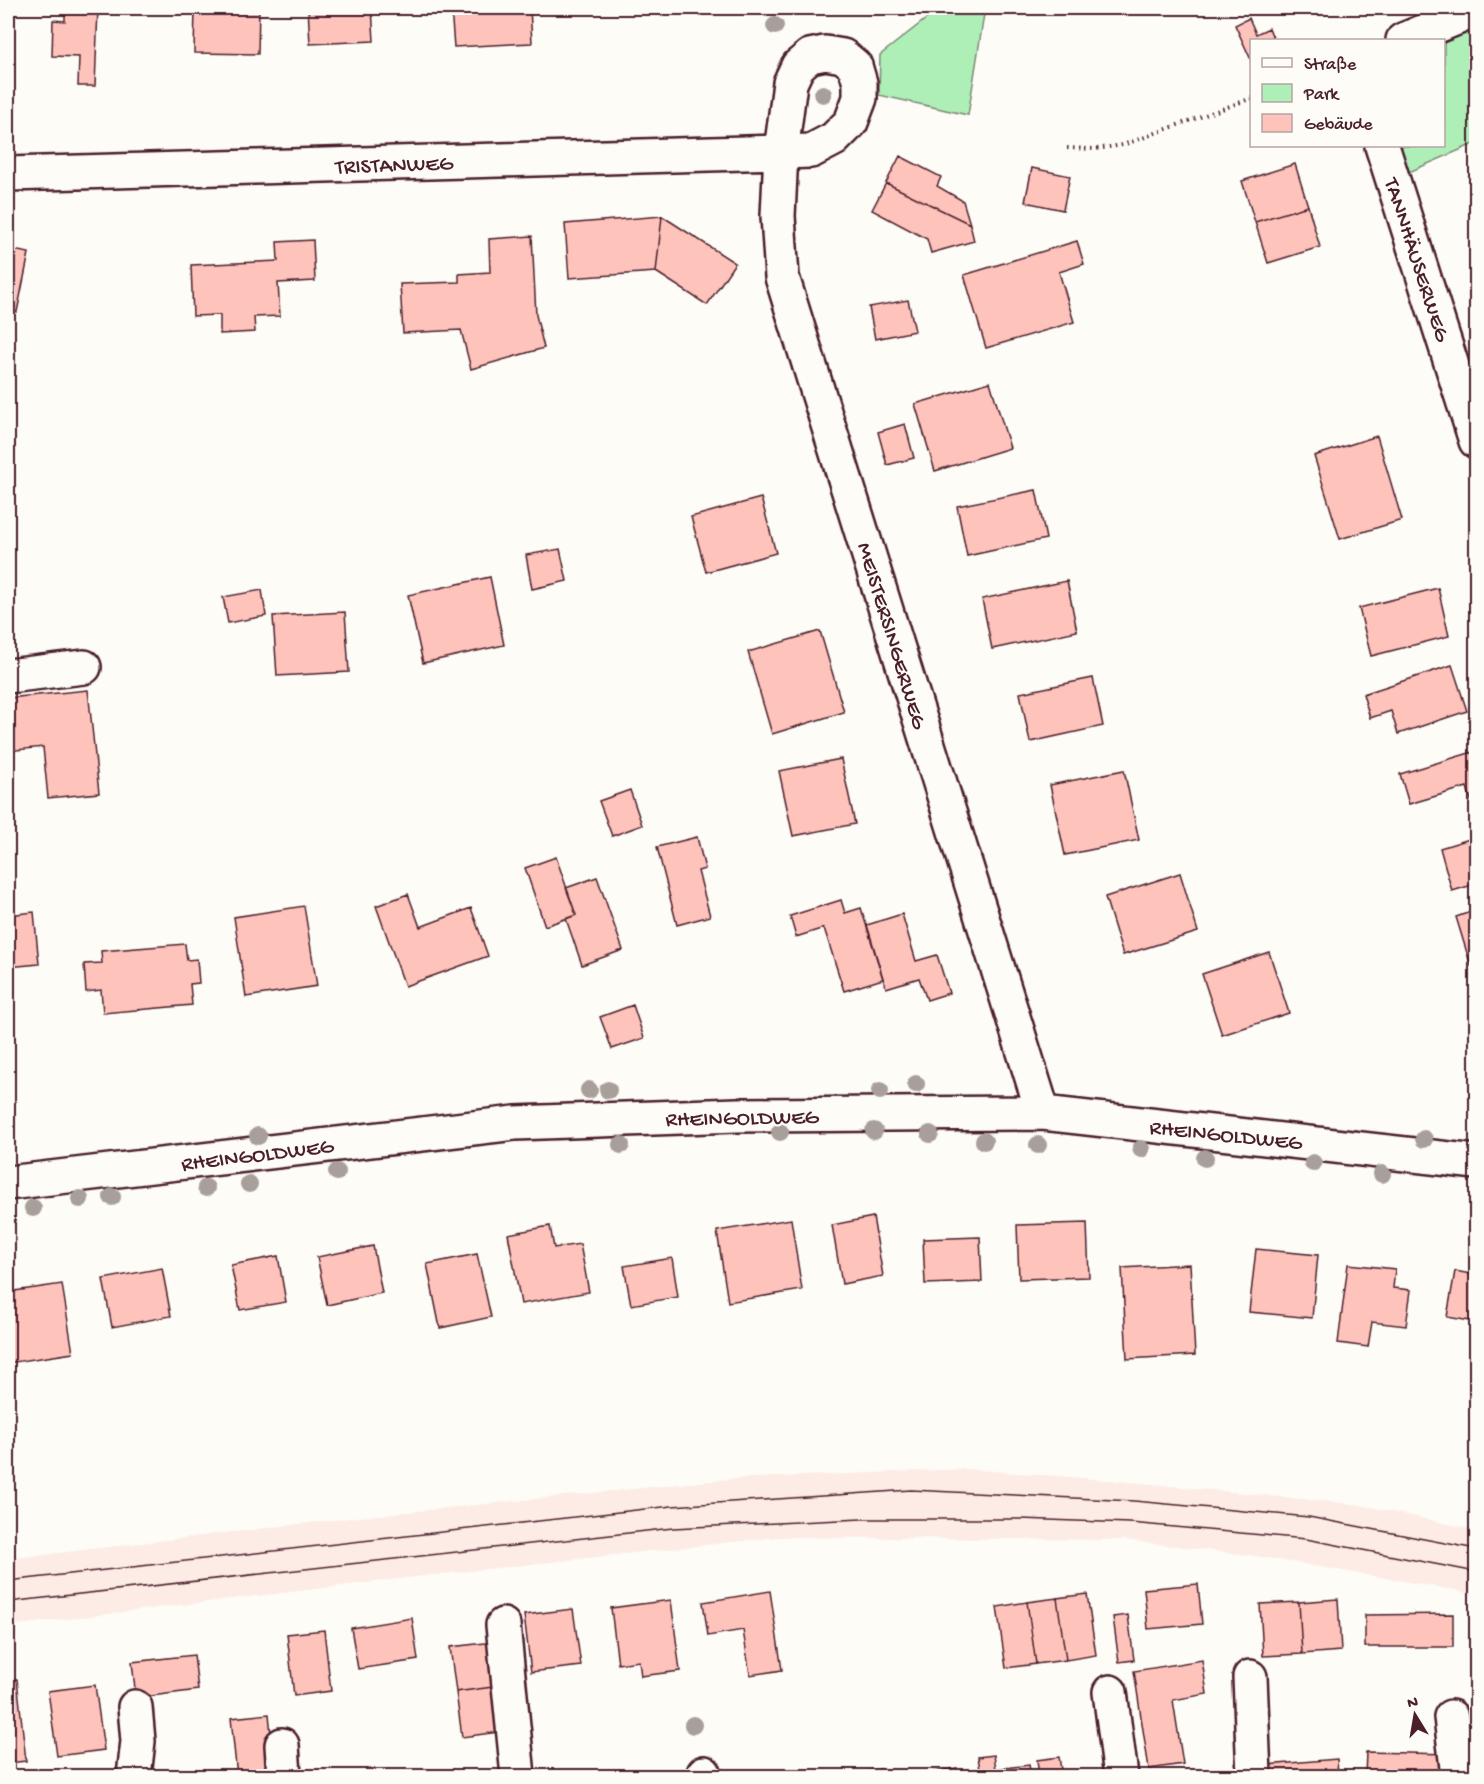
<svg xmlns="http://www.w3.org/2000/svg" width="1484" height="1784" font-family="'Gochi Hand',sans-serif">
	<rect width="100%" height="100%" fill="#fdfcf7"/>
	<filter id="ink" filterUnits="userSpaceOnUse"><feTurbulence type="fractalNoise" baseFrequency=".0167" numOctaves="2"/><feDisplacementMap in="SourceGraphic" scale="12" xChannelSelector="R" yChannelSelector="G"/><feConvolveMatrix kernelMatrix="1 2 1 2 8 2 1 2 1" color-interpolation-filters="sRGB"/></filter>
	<g filter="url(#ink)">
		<path fill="#fdebe5" d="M967,1469L1131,1482L1361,1505L1476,1530V1596L1455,1590L1255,1556L1124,1540L778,1537L415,1577L8,1626V1559L350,1518L730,1479Z"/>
		<path fill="#aeefb8" stroke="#7c8772" stroke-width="1.5" d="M940,8H985L968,115L879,95L880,55Z
			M1476,10V143L1393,179L1383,146H1444V40Z"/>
		<path fill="#fec3ba" stroke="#4a1f2b" stroke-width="1.5" d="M65,8H98L95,86H78L79,57L52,56L53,20L65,21Z
			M195,8H259L258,54L194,53Z
			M308,8H372L374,41L310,44Z
			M451,8H530L532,43L454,47Z
			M1249,18L1256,34L1269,28L1274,40H1252V62L1235,25Z
			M900,156L941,177L937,186L963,201L970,224L886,183Z
			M1295,164L1308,206L1255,222L1242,181Z
			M1032,168L1070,176L1063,210L1025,202Z
			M886,183L970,224L974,241L931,253L927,239L872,210Z
			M1308,206L1320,247L1268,263L1255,222Z
			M662,216L656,272L569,278L565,224Z
			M662,216L735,263L707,305L656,272Z
			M532,236L536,315L544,348L471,369L461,330L403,333L400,284L459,282V274L490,272L489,239Z
			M313,240L315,281L278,283L280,316L254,317L255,332L220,334V315L193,316L191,265L278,261L277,242Z
			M1077,241L1084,264L1059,272L1074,322L986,348L964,275Z
			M8,249L29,253L17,312L8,310Z
			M908,300L915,331L875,339L869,307Z
			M990,382L1010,448L935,471L915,404Z
			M905,424L914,458L887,465L878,432Z
			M1377,436L1402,520L1340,539L1314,456Z
			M1036,490L1046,539L967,556L957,506Z
			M761,498L776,553L706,572L691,517Z
			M560,549L567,581L532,589L526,555Z
			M490,577L504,645L423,663L408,595Z
			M1067,581L1077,631L992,649L982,599Z
			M1438,588L1449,636L1371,656L1359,608Z
			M262,590L266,616L228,623L223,597Z
			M345,612L349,672L277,676L273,616Z
			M820,631L844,712L772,734L748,652Z
			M1452,665L1467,711L1398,734L1391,711L1370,718L1363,694Z
			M1093,678L1103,726L1030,742L1020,693Z
			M88,690L99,793L48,798L43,747L8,751V698Z
			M1476,751V817L1467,787L1409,804L1400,774Z
			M841,759L855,824L793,836L779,771Z
			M1124,770L1139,840L1065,855L1050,785Z
			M630,790L642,825L612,836L599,801Z
			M697,837L705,869L698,871L710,916L677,925L657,847Z
			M1476,837V884L1452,891L1440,848Z
			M556,857L576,915L545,926L525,868Z
			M1180,873L1198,932L1123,955L1105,897Z
			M597,877L623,950L582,965L566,919L576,915L566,888Z
			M408,894L420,927L471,908L488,956L405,986L376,906Z
			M841,900L845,913L861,908L883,979L844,991L824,928L796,937L790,916Z
			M304,906L317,986L246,997L234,917Z
			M1476,910V964L1471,966L1456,917Z
			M34,912L39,964L8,967V915Z
			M902,914L916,961L937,955L949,993L927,1000L919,978L886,988L867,925Z
			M185,944L187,960L197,959L199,983L190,984L192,1005L103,1013L101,990L86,992L84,964L102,963L101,951Z
			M1269,952L1289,1013L1222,1035L1202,974Z
			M633,1005L644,1038L612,1049L600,1017Z
			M873,1217L883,1276L842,1284L832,1225Z
			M791,1219L802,1290L728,1302L717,1231Z
			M1087,1223L1089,1277L1019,1279L1017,1225Z
			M550,1226L554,1248L580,1244L589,1292L521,1304L508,1234Z
			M980,1237L982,1282L925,1284L923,1239Z
			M373,1246L382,1293L327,1305L317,1257Z
			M1256,1249L1318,1255L1312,1318L1249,1312Z
			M477,1254L491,1317L440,1328L427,1264Z
			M278,1256L286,1302L240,1310L231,1265Z
			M672,1258L678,1297L631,1305L624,1266Z
			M1190,1264L1195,1355L1127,1359L1122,1268Z
			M1348,1264L1395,1269L1393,1288L1411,1290L1406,1326L1372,1322L1368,1347L1338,1343Z
			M162,1268L171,1316L112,1327L103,1279Z
			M1455,1271L1476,1275V1322L1447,1317Z
			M62,1284L73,1353L8,1363V1292Z
			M1198,1584L1202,1624L1148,1629L1144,1589Z
			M770,1591L782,1670L750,1675L743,1630L708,1636L703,1602Z
			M1087,1594L1096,1655L1066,1660L1057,1598Z
			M1057,1598L1066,1660L1036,1664L1027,1602Z
			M1338,1599L1341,1651L1302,1654L1299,1602Z
			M671,1600L680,1671L641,1676L639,1661L618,1664L611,1608Z
			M1027,1602L1036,1664L1006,1668L997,1607Z
			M1299,1602L1302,1654L1263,1656L1260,1604Z
			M573,1609L581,1666L531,1672L524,1615Z
			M1453,1614V1647H1365V1615Z
			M1128,1615L1134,1660L1119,1662L1113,1617Z
			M412,1618L418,1660L358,1669L351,1628Z
			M324,1630L331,1691L294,1696L287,1634Z
			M494,1642L500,1686L456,1692L450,1647Z
			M194,1655L198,1690L136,1698L132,1662Z
			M1202,1660L1207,1694L1173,1700L1183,1764L1149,1769L1134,1671Z
			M17,1679L26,1761L8,1763V1680Z
			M95,1685L104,1750L57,1756L48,1691Z
			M500,1686L506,1731L462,1737L456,1692Z
			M269,1714L275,1776H237L231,1718Z
			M1366,1752L1449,1754L1448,1776H1365Z
			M994,1755L997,1776H981L978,1757Z
			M1059,1757L1062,1776H1039L1037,1760Z
			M1337,1759L1338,1776H1267L1266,1765Z
			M1029,1765L1031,1776H997L996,1769Z
			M957,1768L958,1776H920L919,1775Z
			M881,1769L882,1776H828Z"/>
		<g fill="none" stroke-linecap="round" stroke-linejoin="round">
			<g stroke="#4a1f2b" stroke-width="38">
				<path id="minor" d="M1403,40L1476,10
					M1382,146L1476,441
					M8,174L781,152L811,151L834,139L851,122L860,98V83L855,66L843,56L825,53L810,56L798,66L790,83L781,152L778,216L782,277L1043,1113
					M8,676L84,667
					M8,1183L515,1123L737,1115L1043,1113L1476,1162
					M503,1625L518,1776
					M1250,1677L1254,1776
					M1110,1692L1121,1776
					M1451,1717L1458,1776
					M282,1745L284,1776
					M704,1773L705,1776
					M134,1776L138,1741L135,1707"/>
			</g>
			<path stroke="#4a1f2b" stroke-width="4" stroke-dasharray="1.5 4.5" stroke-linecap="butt" d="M1067,148L1096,149L1123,145L1252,98"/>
			<use href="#minor" stroke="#fdfcf7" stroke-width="33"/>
			<path stroke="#4a1f2b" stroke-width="1.5" d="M8,1581L672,1506L911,1490L1134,1501L1309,1517L1476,1549
				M8,1602L673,1528L862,1519H1021L1130,1523L1306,1539L1476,1572"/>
		</g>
		<g fill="#a89f9a">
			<circle cx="775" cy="26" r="9"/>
			<circle cx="823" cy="94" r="9"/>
			<circle cx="916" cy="1084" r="9"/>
			<circle cx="589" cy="1090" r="9"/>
			<circle cx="608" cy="1090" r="9"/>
			<circle cx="880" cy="1091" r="9"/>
			<circle cx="874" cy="1131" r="9"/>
			<circle cx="780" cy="1132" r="9"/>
			<circle cx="930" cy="1134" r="9"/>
			<circle cx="258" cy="1136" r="9"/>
			<circle cx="1424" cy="1139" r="9"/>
			<circle cx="984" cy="1141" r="9"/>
			<circle cx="621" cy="1145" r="9"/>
			<circle cx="1038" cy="1145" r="9"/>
			<circle cx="1141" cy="1149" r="9"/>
			<circle cx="1205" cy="1158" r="9"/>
			<circle cx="1313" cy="1163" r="9"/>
			<circle cx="337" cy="1172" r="9"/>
			<circle cx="1382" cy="1174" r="9"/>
			<circle cx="249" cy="1184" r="9"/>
			<circle cx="206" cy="1188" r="9"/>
			<circle cx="112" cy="1197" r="9"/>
			<circle cx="80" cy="1199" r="9"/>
			<circle cx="33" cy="1208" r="9"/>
			<circle cx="693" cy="1725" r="9"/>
		</g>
	</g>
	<g text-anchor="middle" stroke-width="4.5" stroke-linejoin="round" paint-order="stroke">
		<g font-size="22" fill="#4a1f2b" stroke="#fdfcf7">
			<text transform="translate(394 163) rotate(-2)" y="8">TRISTANWEG</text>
			<text transform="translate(1419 259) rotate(72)" y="8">TANNHÄUSERWEG</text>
			<text transform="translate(894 635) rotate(73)" y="8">MEISTERSINGERWEG</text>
			<text transform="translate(742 1116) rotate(-1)" y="8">RHEINGOLDWEG</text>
			<text transform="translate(1226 1133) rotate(6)" y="8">RHEINGOLDWEG</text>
			<text transform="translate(257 1153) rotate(-7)" y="8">RHEINGOLDWEG</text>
		</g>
	</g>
	<rect width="1484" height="1784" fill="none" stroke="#fdfcf7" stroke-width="30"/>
	<rect x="15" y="15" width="1454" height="1754" fill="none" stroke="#4a1f2b" stroke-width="2" filter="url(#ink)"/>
	<rect x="1250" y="39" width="195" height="108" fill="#fdfcf7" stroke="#b5a4a5" stroke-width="1.5"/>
	<rect x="1262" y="58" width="30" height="9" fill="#fdfcf7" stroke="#b5a4a5" stroke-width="1.5"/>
	<text x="1304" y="69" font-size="18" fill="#4a1f2b">Straße</text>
	<rect x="1262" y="84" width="30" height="18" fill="#aeefb8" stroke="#b5a4a5" stroke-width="1.5"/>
	<text x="1304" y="99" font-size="18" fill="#4a1f2b">Park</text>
	<rect x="1262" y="114" width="30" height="18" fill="#fec3ba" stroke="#b5a4a5" stroke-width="1.5"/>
	<text x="1304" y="129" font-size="18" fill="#4a1f2b">Gebäude</text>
	<g transform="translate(1415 1715) rotate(349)" stroke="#fdfcf7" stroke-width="4.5" paint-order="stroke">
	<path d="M0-4.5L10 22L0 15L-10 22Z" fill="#4a1f2b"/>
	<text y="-9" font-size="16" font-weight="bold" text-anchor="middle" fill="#4a1f2b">N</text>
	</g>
</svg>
